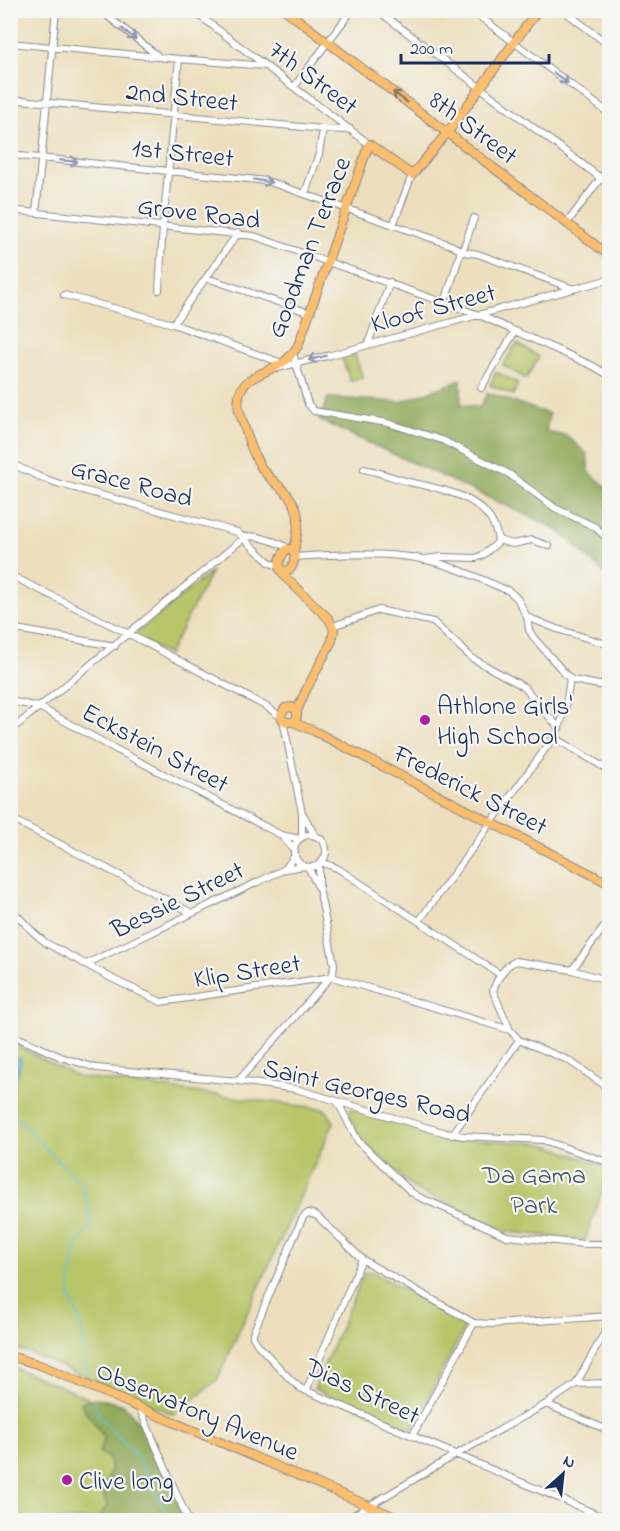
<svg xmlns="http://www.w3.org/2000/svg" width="620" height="1531" font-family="'Indie Flower',sans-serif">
	<rect width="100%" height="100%" fill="#f6f6f2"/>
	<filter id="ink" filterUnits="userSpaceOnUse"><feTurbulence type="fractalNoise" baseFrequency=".0167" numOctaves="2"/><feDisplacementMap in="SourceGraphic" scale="12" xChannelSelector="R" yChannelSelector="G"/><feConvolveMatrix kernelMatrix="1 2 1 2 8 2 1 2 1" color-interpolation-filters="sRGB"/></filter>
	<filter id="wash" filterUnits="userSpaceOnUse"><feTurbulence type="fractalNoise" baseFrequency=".008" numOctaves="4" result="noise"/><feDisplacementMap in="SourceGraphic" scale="24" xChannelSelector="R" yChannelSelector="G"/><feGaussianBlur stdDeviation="1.35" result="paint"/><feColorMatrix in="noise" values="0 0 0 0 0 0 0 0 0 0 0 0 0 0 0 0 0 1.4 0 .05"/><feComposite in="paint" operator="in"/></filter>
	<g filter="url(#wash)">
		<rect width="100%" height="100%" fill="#eddfbe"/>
		<path fill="#b8c567" stroke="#6a7a62" stroke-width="1.5" d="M517,343L539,357L526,379L503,365Z
			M355,355L363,378L350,381L342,358Z
			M496,372L518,383L513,395L490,385Z
			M212,571L168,655L133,636Z
			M10,1042L78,1077L325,1109L334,1122L217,1380L174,1415L25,1351L11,1349Z
			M350,1109L454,1139L536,1143L547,1145L609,1168V1172L585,1240L509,1232L421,1192L412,1187L361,1139L349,1115V1112Z
			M371,1271L455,1318L462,1322L465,1327L413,1427L410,1429L314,1389L364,1273Z
			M10,1366L135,1417L181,1520H11Z"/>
		<path fill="#92aa5c" stroke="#566c5d" stroke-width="1.5" d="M461,380V404L479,408L488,393L549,414L546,432L567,436L587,454L589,472L609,489V577L555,528L319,420L328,398L401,402Z
			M96,1398L124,1405L153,1440L186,1520H97V1519L107,1506L102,1491C108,1480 114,1469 108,1457L101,1454L99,1450L103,1444L104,1437L81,1404L84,1401Z"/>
		<path fill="#58c3d3" stroke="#3a7998" stroke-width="1.5" d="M21,1057V1060L14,1085L11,1090V1062Z"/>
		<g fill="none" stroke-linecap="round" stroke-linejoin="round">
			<path stroke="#58c3d3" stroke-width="1.5" d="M10,1112L15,1114L34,1137L82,1184L88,1207L91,1227L77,1243L71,1276L70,1297L79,1318L82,1332L87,1381
				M92,1402L101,1418L138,1457L149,1480L171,1520"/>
		</g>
	</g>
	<g filter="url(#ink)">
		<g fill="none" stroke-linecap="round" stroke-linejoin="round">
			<g stroke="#84878e" stroke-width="8">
				<path id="minor" d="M100,10L158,56
					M192,10L369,144
					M377,10L610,185
					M471,10L610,114
					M563,10L610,46
					M10,43L179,59L265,66
					M294,87L352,10
					M10,99L323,129L343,130L350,129
					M10,155L267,181L451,245L460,250
					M305,193L319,154L323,129
					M10,210L254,236L479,315L593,366L610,376
					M36,213L56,10
					M567,223L610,166
					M393,225L412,175
					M464,247L474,218
					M464,252L478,254L571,288
					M207,278L310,313
					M159,290L163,226L179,59
					M64,295L173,324L282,363
					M445,302L461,251
					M173,324L238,233
					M368,344L390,282
					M293,353L308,404L314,411L388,423L442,440L509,474L555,508L595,527L610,541
					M277,368L331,355L610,279
					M481,388L515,331
					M10,463L40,477L60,484L237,532L269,562L280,567
					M364,469C379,472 394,478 409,482C444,490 491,496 498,540L497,543L483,555L476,558L441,557L426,559
					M498,540L513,544L532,540L549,546
					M295,557C334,554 388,551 426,560C455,566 482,580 509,591L517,598L527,617L557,629L610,645
					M10,575L129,634L267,707L281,717
					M527,617L529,630L534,638L568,677L572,680L610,687
					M333,626L379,610L433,622L472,658L524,687L559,728
					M10,628L115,646
					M10,701L39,707L121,752L281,835L300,839
					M283,720L302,813V837
					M10,731L245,537C255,534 281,543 289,549
					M554,737L610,771
					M303,814L315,836
					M10,818L192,913
					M281,835L295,851
					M294 851a16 16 0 1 1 32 0a16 16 0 1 1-32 0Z
					M321,862L337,868L501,975
					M308,867L317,885
					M285,869L295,855
					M10,908L34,933L46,943L115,980L161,1002L332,977L510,1030
					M419,921L557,733L565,711L570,679
					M86,964L285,869L305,866
					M572,970L610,919
					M610,981L572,970L516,961C505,965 496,980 493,991L510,1030L519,1040L568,1060L610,1089
					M10,1034L61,1057L96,1068L238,1081L296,1089L446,1133L464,1136L543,1140L610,1163
					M238,1081L333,974L334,964L319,888V864
					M337,1101L358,1141L411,1192L417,1196L507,1236L584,1244H610
					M452,1135L519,1040
					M610,1316L492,1324L474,1323L370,1264L362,1259L316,1215L308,1213L303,1217L298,1228L253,1333V1337L258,1345L290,1379L300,1388L610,1520
					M576,1384L610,1383
					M306,1391L362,1259
					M546,1404L610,1431
					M139,1407L188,1520
					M412,1436L474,1323
					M345,1520L457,1454L546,1404L576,1384L610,1323"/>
			</g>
			<g stroke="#84878e" stroke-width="10">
				<path id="major" d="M285,10L610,256
					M287,549H290L294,551C296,560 292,576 280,569C278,561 281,555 287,549Z
					M294,551C299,523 304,508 280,487C273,481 266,475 261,467C250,450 245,428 239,410C233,376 266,375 285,361C290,357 294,351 298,346L369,144L412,175L447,133L538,10
					M280,569L286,578L329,619L334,630L332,641L305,692L297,711
					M293,722L297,717V711L292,707L285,708L281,715L282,719L286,722H293L314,731L610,884
					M10,1356L40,1365L402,1520"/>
			</g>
			<use href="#minor" stroke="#fff" stroke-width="6"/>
			<use href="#major" stroke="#fbbe6e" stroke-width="8"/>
		</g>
		<defs><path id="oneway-shaft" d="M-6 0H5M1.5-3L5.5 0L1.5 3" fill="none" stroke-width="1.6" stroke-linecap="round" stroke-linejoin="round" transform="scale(1.5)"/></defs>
		<g stroke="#8d97ae">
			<use href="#oneway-shaft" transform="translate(129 34) rotate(38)"/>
			<use href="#oneway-shaft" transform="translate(561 78) rotate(37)"/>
			<use href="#oneway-shaft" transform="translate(69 161) rotate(5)"/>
			<use href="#oneway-shaft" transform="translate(263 181) rotate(9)"/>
			<use href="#oneway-shaft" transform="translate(317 358) rotate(166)"/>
		</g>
		<use stroke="#8b7666" href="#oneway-shaft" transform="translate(400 97) rotate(-143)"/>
	</g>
	<g fill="#b5179e" stroke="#f6f6f2" stroke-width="2">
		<circle cx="425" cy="720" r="6"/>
		<circle cx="67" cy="1480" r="6"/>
	</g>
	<g text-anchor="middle" stroke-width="4.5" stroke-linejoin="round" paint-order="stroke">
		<g font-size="26" fill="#1b2f5e" stroke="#f6f6f2">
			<text transform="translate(314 77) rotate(37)" y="9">7th Street</text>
			<text transform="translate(182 96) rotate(6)" y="9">2nd Street</text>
			<text transform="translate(474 127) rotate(37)" y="9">8th Street</text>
			<text transform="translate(183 152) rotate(6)" y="9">1st Street</text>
			<text transform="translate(199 212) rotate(7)" y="9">Grove Road</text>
			<text transform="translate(308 247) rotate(-69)" y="9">Goodman Terrace</text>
			<text transform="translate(433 307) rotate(-15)" y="9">Kloof Street</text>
			<text transform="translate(132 482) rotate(15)" y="9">Grace Road</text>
			<text transform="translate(156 747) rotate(28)" y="9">Eckstein Street</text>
			<text transform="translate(471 789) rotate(27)" y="9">Frederick Street</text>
			<text transform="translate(177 899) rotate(-26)" y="9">Bessie Street</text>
			<text transform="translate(247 970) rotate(-9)" y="9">Klip Street</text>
			<text transform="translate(367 1090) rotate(13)" y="9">Saint Georges Road</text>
			<text transform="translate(363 1390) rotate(25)" y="9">Dias Street</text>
			<text transform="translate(198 1410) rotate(23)" y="9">Observatory Avenue</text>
		</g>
		<g font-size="26" fill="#1b2f5e" stroke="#f6f6f2" text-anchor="start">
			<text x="437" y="714">Athlone Girls'<tspan x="437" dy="30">High School</tspan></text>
			<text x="79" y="1489">Clive long</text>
		</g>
		<g font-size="26" fill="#425460" stroke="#f6f6f2">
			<text x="534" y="1183">Da Gama<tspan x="534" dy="30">Park</tspan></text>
		</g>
	</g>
	<rect width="620" height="1531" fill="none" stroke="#f6f6f2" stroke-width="36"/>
	<g transform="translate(563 1474) rotate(27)" stroke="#f6f6f2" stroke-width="4.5" paint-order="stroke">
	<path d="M0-4.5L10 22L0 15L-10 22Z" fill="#1b2f5e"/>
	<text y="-9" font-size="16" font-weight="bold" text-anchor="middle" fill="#1b2f5e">N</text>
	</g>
	<path d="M401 54v9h148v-9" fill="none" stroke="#1b2f5e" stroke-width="3"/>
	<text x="410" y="54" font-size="18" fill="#1b2f5e" stroke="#f6f6f2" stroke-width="4.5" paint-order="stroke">200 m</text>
</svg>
